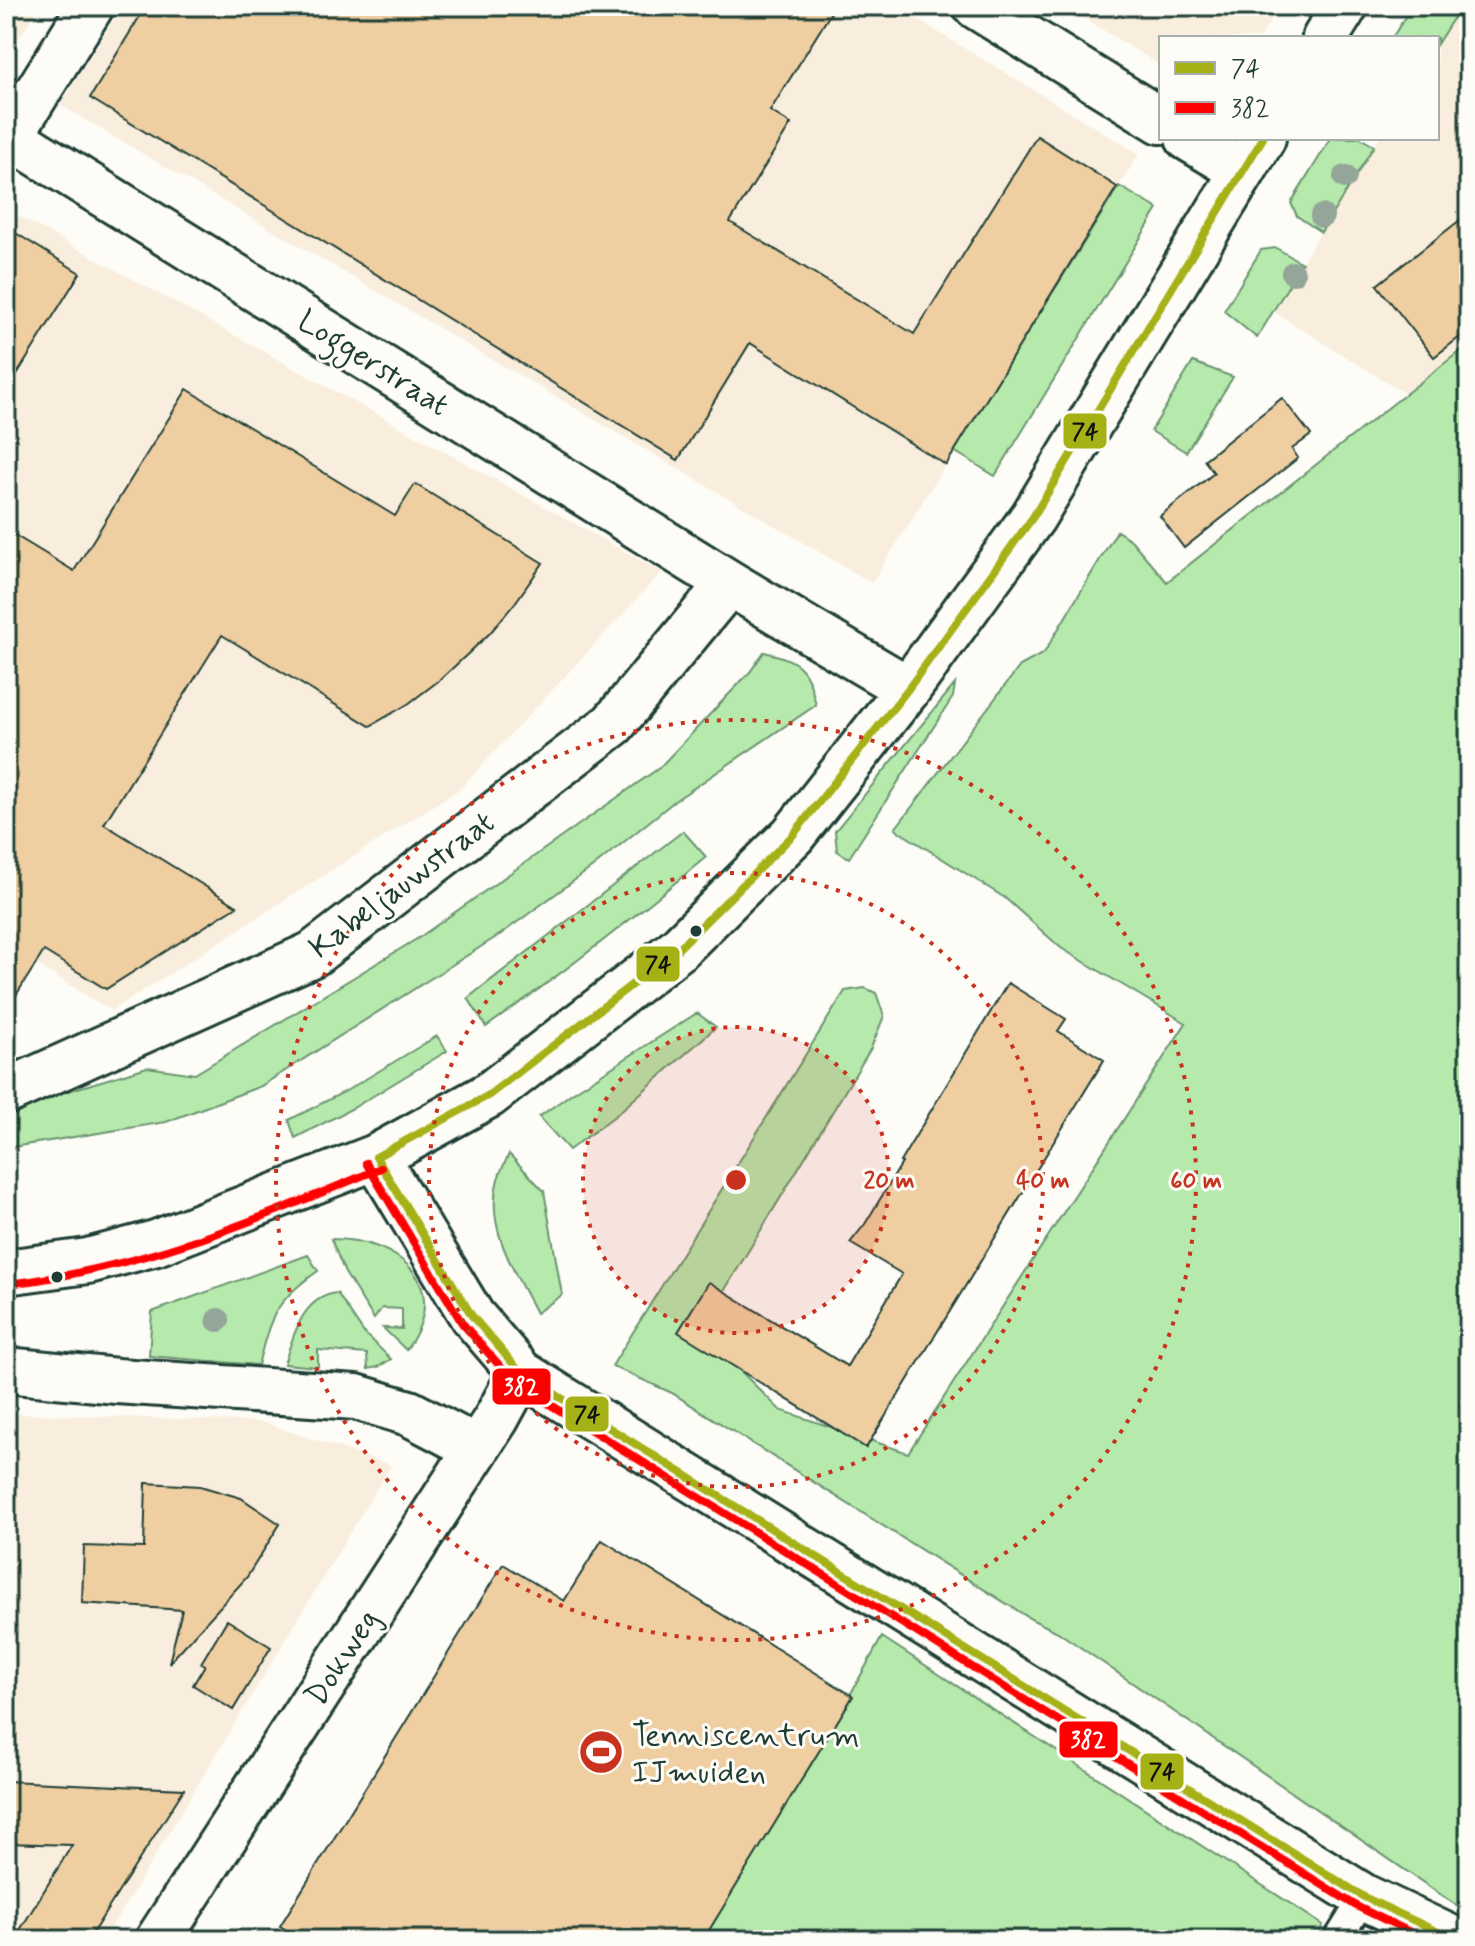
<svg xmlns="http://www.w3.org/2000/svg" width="1475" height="1946" font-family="Mynerve,sans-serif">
	<rect width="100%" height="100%" fill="#fdfcf7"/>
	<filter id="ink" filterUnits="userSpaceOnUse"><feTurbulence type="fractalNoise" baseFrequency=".0125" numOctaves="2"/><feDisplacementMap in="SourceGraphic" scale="16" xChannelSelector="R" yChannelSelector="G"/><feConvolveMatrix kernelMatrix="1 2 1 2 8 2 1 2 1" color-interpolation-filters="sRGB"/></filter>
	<g filter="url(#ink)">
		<path fill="#f9eedd" d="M6,6H39L6,60Z
			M122,6H895L1139,154L872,583L60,105Z
			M1064,6H1280L1260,38H1161V66Z
			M1461,6H1469V344L1406,394L1272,311L1379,138H1437V44Z
			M6,209L662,572L461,788L111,1011L6,945Z
			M6,1413L262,1422L391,1465L104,1940H6Z"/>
		<path fill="#b6eaac" stroke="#6a9470" stroke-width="2" d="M1412,6H1461L1437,44V38H1392Z
			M1331,138H1360L1374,146L1321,232L1297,216L1291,203Z
			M1119,186L1158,209L995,476L954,451Z
			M1276,248L1302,263L1257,338L1224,311L1261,250Z
			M1469,344V1914L1058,1632L1031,1619L672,1393L612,1366L845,991L865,988L876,993L884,1016L871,1048L700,1331L780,1410L908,1453L1186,1023L1061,948L1005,898L895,829L1020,666L1044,653L1117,531L1131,540L1167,582Z
			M1193,362L1233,377L1186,452L1151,431Z
			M764,652C802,661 807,668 816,705L676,800L594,866L501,934L261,1086L166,1122L6,1148V1110L147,1067L195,1074L420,937L659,768L750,672Z
			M955,684L953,697L849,858L837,851L835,831Z
			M683,831L706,857C635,917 562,974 486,1027L468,998Z
			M697,1013L716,1027L616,1115L569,1150L539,1117L572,1093Z
			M437,1036L447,1051L355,1107L295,1138L289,1120L346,1091Z
			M509,1154L544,1191L562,1295L536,1313C516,1274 486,1230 497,1183C499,1173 505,1163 509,1154Z
			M331,1239C399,1239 454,1284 406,1350L383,1328L402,1329V1309L382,1308L374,1319L345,1273Z
			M308,1255L318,1271C275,1301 271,1315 258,1365L149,1356L152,1312Z
			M337,1293L364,1333L391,1359L378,1367L368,1369L367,1354L318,1350V1367L284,1364C294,1335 302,1297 337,1293Z
			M882,1637L1323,1925L1314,1940H703L850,1695Z"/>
		<path fill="#efcfa1" stroke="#1f3d34" stroke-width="2" d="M146,6H835L770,111L791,124L730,222L914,334L1037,136L1117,187L946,465L750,343L678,460L90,98Z
			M1469,213V330L1434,357L1377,285Z
			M6,227L80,273L6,392Z
			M187,389L395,516L415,484L543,563L515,603L490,633L441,679L408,704L370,726L222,635L104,824L237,906L106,989L44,951L6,1011V530L74,571Z
			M1282,398L1311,435L1292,449L1298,458L1184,548L1160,516L1214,473L1204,460Z
			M1008,983L1066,1019L1058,1031L1104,1060L866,1448L678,1332L709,1282L847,1366L902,1274L850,1243L865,1224L902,1163L900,1162L909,1147Z
			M146,1483L200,1486L241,1498L280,1524L247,1577L169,1663L182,1610L82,1603L84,1546L144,1548Z
			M602,1540L853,1696L703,1940H302L280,1926L503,1564L564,1601Z
			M227,1620L271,1647L233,1710L193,1685L205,1665L201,1663Z
			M6,1781L184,1789L88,1940H14L72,1845L6,1843Z"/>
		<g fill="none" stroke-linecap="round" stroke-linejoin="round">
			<g stroke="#1f3d34" stroke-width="32">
				<path id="lane" d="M1337,1940L1364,1897"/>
			</g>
			<g stroke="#1f3d34" stroke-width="50">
				<path id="street" d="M976,6L1161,121
					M6,134L729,583L908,689
					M10,136L91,6
					M1188,138L1243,171
					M6,1092L313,954L613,724L729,583
					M6,1370L117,1381L356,1397L409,1413L476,1448
					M158,1940L496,1419L521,1373"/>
			</g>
			<g stroke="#1f3d34" stroke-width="50">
				<path id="secondary" d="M1325,38L1345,6
					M376,1157L472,1316L521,1373L1364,1897L1455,1940
					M6,1272L88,1261L156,1243L376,1157L489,1095L678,949L793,835L908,689L1033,517L1263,138"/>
			</g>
			<use href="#lane" stroke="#fdfcf7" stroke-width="26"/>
			<use href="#street" stroke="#fdfcf7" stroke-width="44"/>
			<use href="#secondary" stroke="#fdfcf7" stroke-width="44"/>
			<g stroke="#fdfcf7" stroke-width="14">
				<path id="bus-1" d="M376,1157L489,1095L678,949L793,835L908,689L1033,517L1263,138
					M376,1157L472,1316L521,1373L1364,1897L1455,1940"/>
			</g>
			<g stroke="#fdfcf7" stroke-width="14">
				<path id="bus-2" d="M366,1163L462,1323L514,1382L1358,1907L1427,1940
					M7,1284C143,1269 256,1220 381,1168"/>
			</g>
			<use href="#bus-1" stroke="#a5b115" stroke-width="8"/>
			<use href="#bus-2" stroke="#f00" stroke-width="8"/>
		</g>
		<g fill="#93a699">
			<circle cx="1345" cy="177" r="12"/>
			<circle cx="1322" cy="216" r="12"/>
			<circle cx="1293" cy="273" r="12"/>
			<circle cx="218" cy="1320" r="12"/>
		</g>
	</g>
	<circle cx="736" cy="1180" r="153" fill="#c8321e" fill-opacity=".12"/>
	<g fill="none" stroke="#c8321e" stroke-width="4" stroke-dasharray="4 8">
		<circle cx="736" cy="1180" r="153"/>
		<circle cx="736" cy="1180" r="307"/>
		<circle cx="736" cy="1180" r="460"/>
	</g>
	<defs>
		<g id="stadium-disc" transform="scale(2.3)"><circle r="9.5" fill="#c8321e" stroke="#fdfcf7"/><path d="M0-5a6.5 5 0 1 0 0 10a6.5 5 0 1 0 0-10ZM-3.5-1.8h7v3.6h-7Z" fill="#fff"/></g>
	</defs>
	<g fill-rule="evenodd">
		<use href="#stadium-disc" x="601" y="1752"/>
	</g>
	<g fill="#1f3d34" stroke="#fdfcf7" stroke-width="3">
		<circle cx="696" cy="931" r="7"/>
		<circle cx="57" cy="1277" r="7"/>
	</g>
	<g text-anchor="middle" stroke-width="6" stroke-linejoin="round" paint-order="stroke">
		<g font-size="32" fill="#1f3d34" stroke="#fdfcf7">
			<text transform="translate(374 362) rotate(32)" y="11">Loggerstraat</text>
			<text transform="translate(401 884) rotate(-37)" y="11">Kabeljauwstraat</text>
			<text transform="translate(341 1657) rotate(-57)" y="11">Dokweg</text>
		</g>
		<g font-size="32" fill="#1f3d34" stroke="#fdfcf7" text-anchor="start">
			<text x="632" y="1745">Tenniscentrum<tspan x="632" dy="37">IJmuiden</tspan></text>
		</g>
	</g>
	<circle cx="736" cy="1180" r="12" fill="#c8321e" stroke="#fdfcf7" stroke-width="4"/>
	<g font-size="24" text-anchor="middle" font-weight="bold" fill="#c8321e" stroke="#fdfcf7" stroke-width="6" stroke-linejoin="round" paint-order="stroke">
		<text x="889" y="1188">20 m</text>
		<text x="1043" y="1188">40 m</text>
		<text x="1196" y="1188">60 m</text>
	</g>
	<g stroke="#fdfcf7" stroke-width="3">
		<rect x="1062" y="412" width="46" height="38" rx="8" fill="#a5b115"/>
		<rect x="635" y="945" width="46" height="38" rx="8" fill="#a5b115"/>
		<rect x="491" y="1367" width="61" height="39" rx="8" fill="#f00"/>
		<rect x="564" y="1395" width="46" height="38" rx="8" fill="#a5b115"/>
		<rect x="1058" y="1720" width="61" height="39" rx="8" fill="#f00"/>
		<rect x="1139" y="1752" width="46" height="39" rx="8" fill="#a5b115"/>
	</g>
	<g font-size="22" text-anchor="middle" font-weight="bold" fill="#fff">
		<text x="521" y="1394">382</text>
		<text x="1088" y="1747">382</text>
	</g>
	<g font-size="22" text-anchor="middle" font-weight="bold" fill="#111">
		<text x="1085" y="439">74</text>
		<text x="658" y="972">74</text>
		<text x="587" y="1422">74</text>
		<text x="1162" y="1779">74</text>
	</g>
	<rect width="1475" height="1946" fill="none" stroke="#fdfcf7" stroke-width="32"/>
	<rect x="16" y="16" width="1443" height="1914" fill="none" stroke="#1f3d34" stroke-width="3" filter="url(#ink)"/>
	<rect x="1159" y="36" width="280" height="104" fill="#fdfcf7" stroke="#a4b0a9" stroke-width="2"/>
	<rect x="1175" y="62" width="40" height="12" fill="#a5b115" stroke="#a4b0a9" stroke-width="2"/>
	<text x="1231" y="76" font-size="24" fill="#1f3d34">74</text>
	<rect x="1175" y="102" width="40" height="12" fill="#ff0000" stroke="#a4b0a9" stroke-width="2"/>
	<text x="1231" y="116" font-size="24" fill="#1f3d34">382</text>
</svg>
